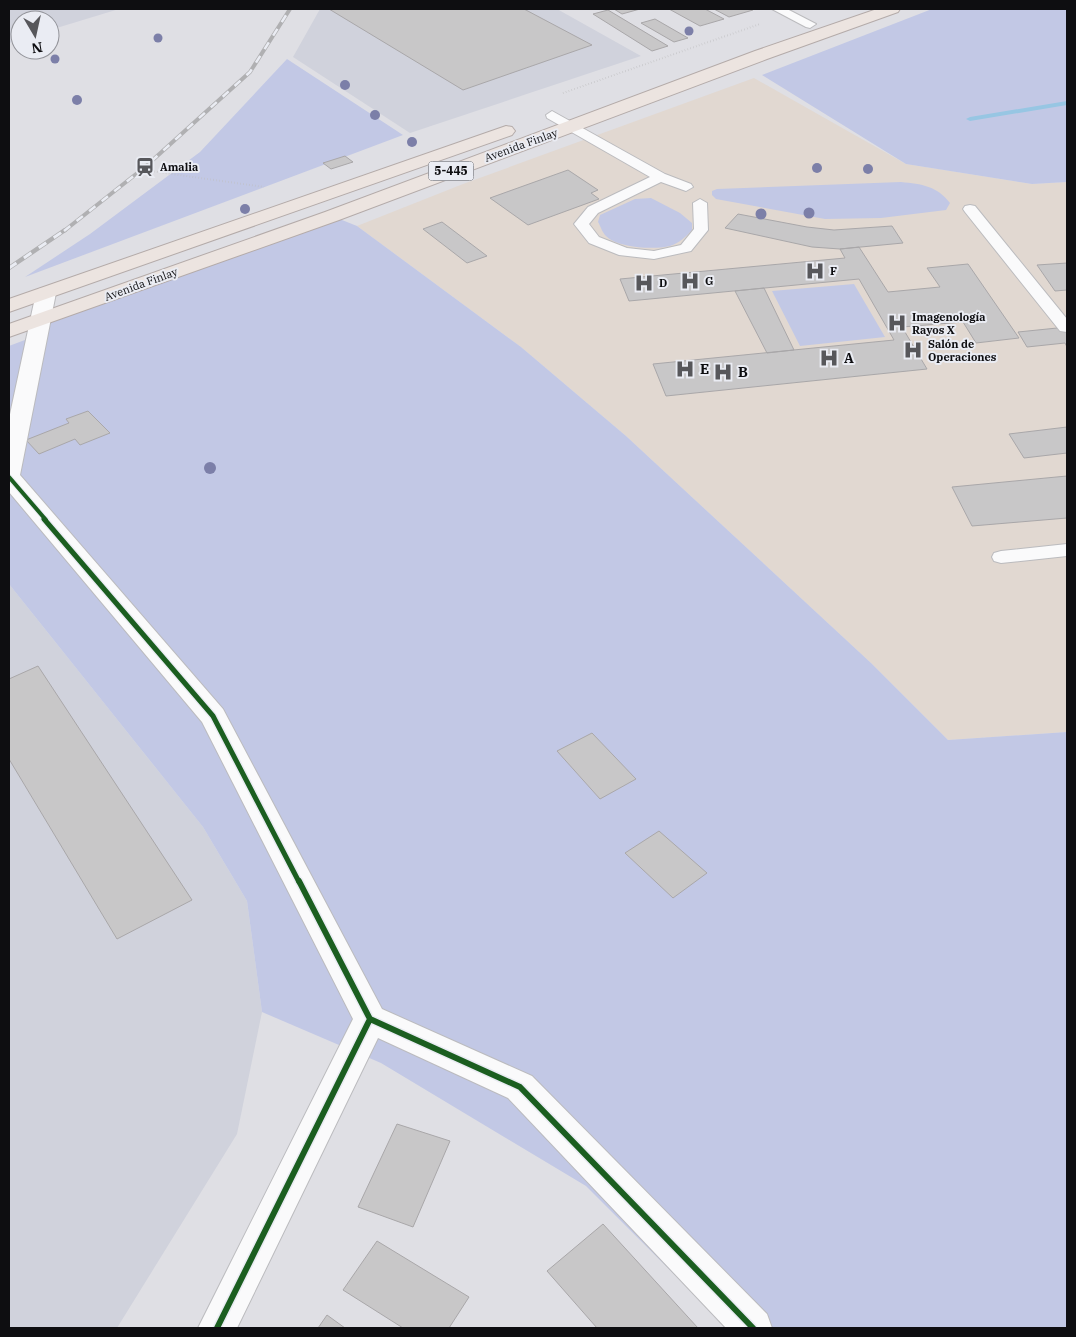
<svg xmlns="http://www.w3.org/2000/svg" width="1076" height="1337" font-family="'IBM Plex Serif',serif">
	<rect width="100%" height="100%" fill="#dfdfe4"/>
	<path fill="#d0d2dc" d="M9,9H119L50,30V20H20V40L9,43Z
		M320,9H557L641,56L410,133L293,57Z
		M9,584L203,827L247,901L262,1012L237,1134L117,1328H9Z"/>
	<path fill="#e1d8d1" d="M754,78L906,164L1032,184L1067,182V732L948,740L871,663L626,436L521,347L357,226L463,184Z"/>
	<path fill="#c2c8e5" d="M932,9H1067V182L1032,184L906,164L762,75Z
		M287,59L403,135L25,277L90,234L200,152Z
		M901,182C922,184 937,186 950,203L946,210L881,218L825,219L716,199L712,195V191L717,189Z
		M651,198L680,213L692,223V230C686,237 679,243 670,246C654,250 618,248 606,236C602,232 601,227 598,222L600,215L635,199Z
		M332,216L357,226L521,347L626,436L871,663L948,740L1067,732V1328H728L586,1186L381,1063L262,1012L247,901L203,827L9,584V346L38,335L41,320Z
		M854,284L885,337L800,346L772,291Z"/>
	<g fill="none" stroke-linecap="round" stroke-linejoin="round">
		<path fill="#97c6e3" fill-rule="evenodd" d="M1067,101V105L970,121L966,119L970,117Z"/>
	</g>
	<path fill="#c8c7c8" stroke="#a9a7a9" d="M329,9H524L592,45L463,90Z
		M614,9H640L622,14Z
		M669,9H705L724,19L700,26Z
		M714,9H752L753,10L729,17Z
		M608,10L668,46L652,51L593,14Z
		M655,19L688,38L674,42L641,23Z
		M345,156L353,162L331,169L323,163Z
		M568,170L598,190L591,193L599,199L528,225L490,198Z
		M738,214L807,227L834,230L892,226L903,243L840,249L812,247L725,228Z
		M442,222L487,256L467,263L423,229Z
		M859,247L888,292L940,287L927,268L968,264L1019,338L976,343L963,322L902,327L927,369L666,396L653,364L894,340L859,279L629,301L620,279L845,258L840,249Z
		M1067,263V290L1055,291L1037,265Z
		M764,288L794,350L767,353L735,291Z
		M1067,327V347L1065,343L1027,347L1018,332Z
		M88,411L110,433L80,445L75,439L39,454L26,440L69,423L66,419Z
		M1067,427V453L1024,458L1009,434Z
		M1067,476V518L972,526L952,487Z
		M38,666L192,900L117,939L9,759V679Z
		M592,733L636,779L600,799L557,751Z
		M659,831L707,873L673,898L625,853Z
		M397,1124L450,1141L413,1227L358,1207Z
		M603,1224L698,1328H597L547,1271Z
		M377,1241L469,1297L449,1328H403L343,1290Z
		M327,1315L345,1328H318Z"/>
	<g fill="none" stroke-linecap="round" stroke-linejoin="round">
		<g stroke="#bbbbbe" stroke-width="2">
			<path id="lane" d="M772,9H787L816,24L810,28L806,27Z
				M552,111L665,174L691,184L693,187L686,191L661,182L598,213L589,224L599,237L627,248L654,251L681,245L694,229L693,203L700,199L707,203L708,230L691,251L654,259L619,255L589,243L574,224L588,207L650,177L547,118L546,115Z
				M970,205L975,206L1067,319V332L1060,331L965,212L963,209L965,206Z
				M1067,544V556L1001,563L994,561L992,557L994,553L1001,551Z"/>
		</g>
		<g stroke="#bbbbbe" stroke-width="2">
			<path id="street" d="M46,287L53,289L56,293L20,475L223,709L382,1009L532,1076L767,1314L772,1328H726L508,1098L378,1038L237,1328H198L353,1019L202,722L9,492V419L36,293L39,289Z"/>
		</g>
		<g stroke="#b4aba9" stroke-width="2">
			<path id="highway" d="M877,9H900L898,12L767,59L339,220L9,337V324L325,212L755,51Z
				M506,126L512,127L515,131L512,135L9,312V299Z"/>
		</g>
		<path stroke="#bfbfc1" stroke-width="2" stroke-dasharray="0.5 2.5" stroke-linecap="butt" d="M563,93L760,24
			M151,171L264,187"/>
		<use href="#lane" fill="#fafafb" fill-rule="evenodd"/>
		<use href="#street" fill="#fafafb" fill-rule="evenodd"/>
		<use href="#highway" fill="#ece4e0" fill-rule="evenodd"/>
		<g stroke="#b0b0b2" stroke-width="4">
			<path id="rail-far1" d="M64,231L145,167L250,72L290,9"/>
		</g>
		<g stroke="#b0b0b2" stroke-width="4.5">
			<path id="rail" d="M9,268L65,230"/>
		</g>
		<use href="#rail-far1" stroke="#eaecf3" stroke-width="2.5" stroke-dasharray="8" stroke-linecap="butt"/>
		<use href="#rail" stroke="#eaecf3" stroke-width="3" stroke-dasharray="9" stroke-linecap="butt"/>
		<g stroke="#eaecf3" stroke-width="6">
			<path id="cycleway-far2" d="M9,477L46,520"/>
		</g>
		<g stroke="#eaecf3" stroke-width="8">
			<path id="cycleway-far1" d="M44,519L213,716L299,882"/>
		</g>
		<g stroke="#eaecf3" stroke-width="9">
			<path id="cycleway" d="M370,1019L520,1087L753,1328
				M217,1328L370,1019L299,881"/>
		</g>
		<use href="#cycleway-far2" stroke="#1b5e20" stroke-width="4"/>
		<use href="#cycleway-far1" stroke="#1b5e20" stroke-width="5"/>
		<use href="#cycleway" stroke="#1b5e20" stroke-width="6"/>
	</g>
	<g fill="#7c7fa8">
		<circle cx="689" cy="31" r="4.5"/>
		<circle cx="158" cy="38" r="4.5"/>
		<circle cx="55" cy="59" r="4.5"/>
		<circle cx="345" cy="85" r="5"/>
		<circle cx="77" cy="100" r="5"/>
		<circle cx="375" cy="115" r="5"/>
		<circle cx="412" cy="142" r="5"/>
		<circle cx="817" cy="168" r="5"/>
		<circle cx="868" cy="169" r="5"/>
		<circle cx="245" cy="209" r="5"/>
		<circle cx="809" cy="213" r="5.5"/>
		<circle cx="761" cy="214" r="5.5"/>
		<circle cx="210" cy="468" r="6"/>
	</g>
	<defs>
		<g id="station-bare" transform="scale(1.5)"><path d="M-3-6H3Q5-6 5-4V2Q5 4 3 4L4.5 6H3L1.5 4h-3L-3 6H-4.5L-3 4Q-5 4-5 2V-4Q-5-6-3-6ZM-3.5-4v3h7v-3ZM-3.5 1v1.5H-2V1ZM2 1v1.5H3.5V1Z" fill="#57575b" stroke="#eaecf3" stroke-width="2.5" paint-order="stroke"/></g>
		<g id="hospital-bare" transform="scale(1.5)"><path d="M-5-5h3v3.5h4V-5h3V5h-3V1.5h-4V5h-3Z" fill="#57575b" stroke="#eaecf3" stroke-width="2.5" paint-order="stroke"/></g>
	</defs>
	<g fill-rule="evenodd">
		<use href="#station-bare" x="145" y="167"/>
		<use href="#hospital-bare" x="815" y="271"/>
		<use href="#hospital-bare" x="690" y="281"/>
		<use href="#hospital-bare" x="644" y="283"/>
		<use href="#hospital-bare" x="897" y="323"/>
		<use href="#hospital-bare" x="913" y="350"/>
		<use href="#hospital-bare" x="829" y="358"/>
		<use href="#hospital-bare" x="685" y="369"/>
		<use href="#hospital-bare" x="723" y="372"/>
	</g>
	<g text-anchor="middle" stroke-width="4" stroke-linejoin="round" paint-order="stroke">
		<g font-size="11" fill="#0e0e11" stroke="#eaecf3">
			<text transform="translate(521 145) rotate(-20)" y="4">Avenida Finlay</text>
			<text transform="translate(141 284) rotate(-20)" y="4">Avenida Finlay</text>
		</g>
		<g font-size="11" font-weight="bold" fill="#0e0e11" stroke="#eaecf3" text-anchor="start">
			<text x="160" y="171">Amalia</text>
			<text x="830" y="275">F</text>
			<text x="705" y="285">G</text>
			<text x="659" y="287">D</text>
			<text x="912" y="321">Imagenología<tspan x="912" dy="13">Rayos X</tspan></text>
			<text x="928" y="348">Salón de<tspan x="928" dy="13">Operaciones</tspan></text>
		</g>
		<rect fill="#eaecf3" stroke="#505155" stroke-width="1" x="428.5" y="161.5" width="45" height="19" rx="4"/>
		<g font-size="12" font-weight="bold" fill="#0e0e11">
			<text x="451" y="175">5-445</text>
		</g>
		<g font-size="14" font-weight="bold" fill="#0e0e11" stroke="#eaecf3" text-anchor="start">
			<text x="844" y="363">A</text>
			<text x="700" y="374">E</text>
			<text x="738" y="377">B</text>
		</g>
	</g>
	<rect width="1076" height="1337" fill="none" stroke="#0e0e11" stroke-width="20"/>
	<g transform="translate(35 35) rotate(171)"><circle r="24" fill="#eaecf3" stroke="#929399"/>
	<path d="M0-4L9 19L0 12L-9 19Z" fill="#57575b"/>
	<text y="-8" font-size="14" font-weight="bold" text-anchor="middle" fill="#0e0e11">N</text>
	</g>
</svg>
